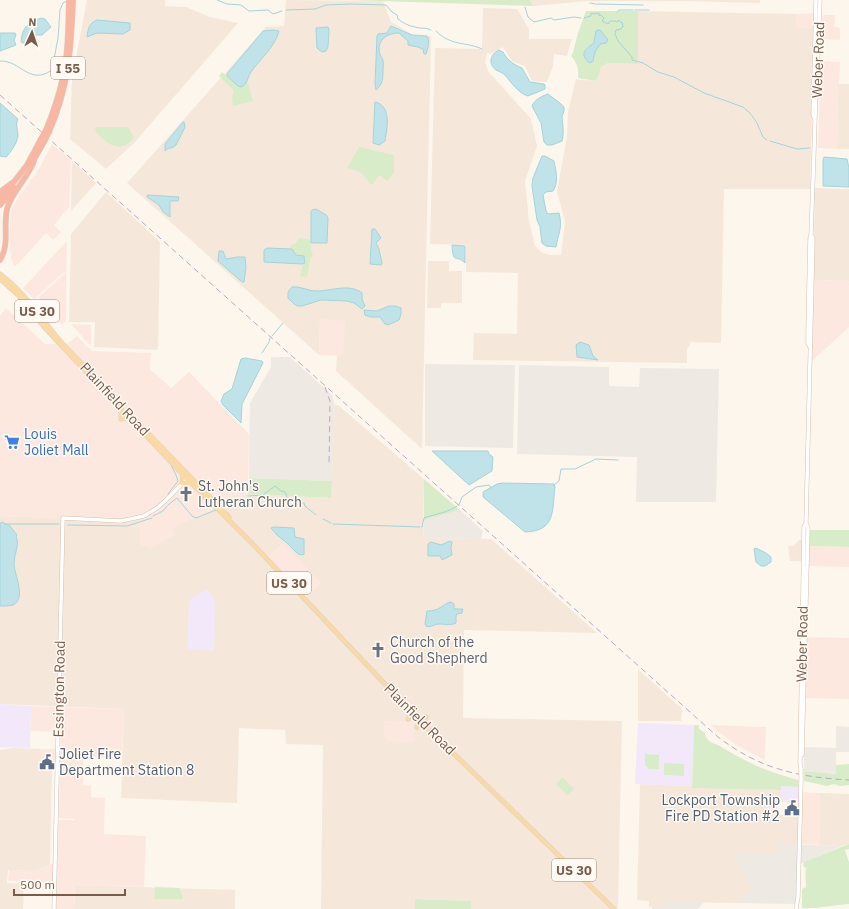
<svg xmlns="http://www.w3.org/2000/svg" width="849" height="909" font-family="'IBM Plex Sans',sans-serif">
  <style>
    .residential { fill: #f5e8da }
    .commercial { fill: #fde8e0 }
    .industrial { fill: #efe9e4 }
    .education { fill: #f3e8fa }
    .green { fill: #d8ecc9 }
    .water { fill: #bfe3e8; stroke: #a5d3da }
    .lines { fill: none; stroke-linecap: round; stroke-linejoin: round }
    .stream { stroke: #a5d3da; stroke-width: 1 }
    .secondary-casing { stroke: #d6c0b0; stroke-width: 4.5 }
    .primary-casing { stroke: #dad1cd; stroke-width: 5 }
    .motorway-casing { stroke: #dad1cd; stroke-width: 6 }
    .secondary { stroke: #fff; stroke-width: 3.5 }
    .primary { stroke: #fbd9a5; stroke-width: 4 }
    .motorway { stroke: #f7b7a3; stroke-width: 5 }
    .rail { stroke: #b9a8c9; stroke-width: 1; stroke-dasharray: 6 4; stroke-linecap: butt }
    .secondary-bridge-casing { stroke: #d6c0b0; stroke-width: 4.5; stroke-linecap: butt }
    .motorway-bridge-casing { stroke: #dad1cd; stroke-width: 6; stroke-linecap: butt }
    .secondary-bridge { stroke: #fff; stroke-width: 3.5 }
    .motorway-bridge { stroke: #f7b7a3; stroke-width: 5 }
    .labels { text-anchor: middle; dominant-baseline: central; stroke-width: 3; stroke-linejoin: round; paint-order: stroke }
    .shield { fill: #fffaf3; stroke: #a28b7f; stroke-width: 1 }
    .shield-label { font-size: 13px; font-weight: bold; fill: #7a5c4d }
    .street-label { font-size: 14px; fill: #7a5c4d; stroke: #fffaf3 }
    .shop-label { font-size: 14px; fill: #366cbe; stroke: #fffaf3; text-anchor: start }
    .worship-label { font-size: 14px; fill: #5b616d; stroke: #fffaf3; text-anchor: start }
    .service-label { font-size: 14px; fill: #4e5e75; stroke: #fffaf3; text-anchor: start }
  </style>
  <rect width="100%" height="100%" fill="#fdf6ec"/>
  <path class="residential" d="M87,0h78v6l21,1 24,10 28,6 -103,119 -29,27 -36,-30 2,-60z
    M286,0l97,1 8,21 24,14h16l-9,413 -86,-78 1,-15 6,-1 -23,-35 -1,35 -192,-172 139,-156 18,-1z
    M530,0h230v3l-77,-2h-95l-55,5z
    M483,8l34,1 12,20v10h43l-5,17 -13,-2 -1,12 -6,16 -15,-1 -7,-15 -13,-5 -9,-14 -13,7 -3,-1 -2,9 3,9 43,48 6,27 -12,35 4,40 6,25 8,7 7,2h11l4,-33 -8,-31 10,-54 1,-25 8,-33 19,2 3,-3 3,-11 7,-4 30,1v-53l158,3v14h18l-4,161h-86l-3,154 -30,-1 -4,8v13l-214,-3 1,-27 43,1 1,-61 -52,-1v-27l-36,-1 5,-196 47,1z
    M838,84h11v65h-12z
    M72,161l24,22 -25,28z
    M815,188l34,1v92l-36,-1z
    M106,192l54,50 -2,108 -64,-3 1,-25h-26l2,-88z
    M428,261h21v10h13v32h-21v5h-14z
    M335,405h3l86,74 -1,59 68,1 106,94 -133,-3 -1,88 159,3 -4,188h-147v-8l-56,-2v10h-94l2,-164 -37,-1 -1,-14 -46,-2 -2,75 -116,-5 3,-89 -124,-5v-188l114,4 24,-4 33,12 77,-34 83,4z
    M799,540h3l-1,21h-11l-2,-15h5z
    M638,669l44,40 -1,12h-43z
    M14,748l26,1v20l12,1 -2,93 -1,3 -16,5 -25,-1 -1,13 17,1 -1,25h-23v-159z
    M640,784l141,6v12h-3l-1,13h23l-1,29 -19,10 -27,36 -19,13 -69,-1 -1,5h-15v-6l-12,-1z
    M820,793l29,1v50l-7,2 -23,-1z
    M75,885l160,5v19h-161z"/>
  <path class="commercial" d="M816,13l-2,15h-18v-14z
    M824,15h11l-1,12 6,1v12l-18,-1v-23z
    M821,61l19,1 -1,22h-1l-1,65 -19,-1z
    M52,144l19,16 -2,47 -15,18 7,7 -8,8 -7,-7 -28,31 -4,2 -3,-7 -2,-21 2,-28 9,-15 20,-28z
    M67,241l-1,80 -4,4 -19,-20 -4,-8 27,-25 -3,1 -29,26 -11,-11z
    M813,280l36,1v46l-38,35z
    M6,308l39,36h22l10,-8 15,15 59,2 -1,16 21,19 18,-16 60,62 -1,60 -76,34 3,7 -24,13 -10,-3 -3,-29 -13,3 -11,1 -114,-4v-201z
    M320,319l25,2 -2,35 -24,-1z
    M71,324l20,1v21z
    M283,543l38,40 -15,14 -38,-40z
    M808,546l41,1v20l-41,-1z
    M807,637l42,1v61l-44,-1z
    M31,706l26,1 -1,25 -25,-1z
    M61,707l63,2 -2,49 -39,-2v29l8,1v11l14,1 -1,36 42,2 -2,51 -69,-2 -1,24h-18l2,-89h17l-1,-1 -15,-1z
    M384,721l30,1 -1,21 -24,-2 -5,-6z
    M710,725l56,2 -1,33 -29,-15z
    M40,749h17l-1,20h-16z
    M801,792l19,1 -1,52 -19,-1z
    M50,864h4v19l-46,-2 1,-11 24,1 16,-5z"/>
  <path class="industrial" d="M271,357h19l42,38 3,10 -3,76 -83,-3 1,-75 21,-36z
    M425,364l90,1 -2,83 -88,-2z
    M519,365l90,2v19l30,1 1,-19 79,1 -3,133h-80l1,-45 -120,-3z
    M460,510l23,21 -2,8 -58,-1 1,-18z
    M836,726l13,1v25h-13v22l-32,-3v-24l32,1z
    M780,844l62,2 -44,19 -2,39 -62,-1 18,-13 -18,-37 45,1z
    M664,902h40l-6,7h-46v-2h12z"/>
  <path class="education" d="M206,590h1l8,11 -1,50 -27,-2 2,-49z
    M0,704l31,2 -1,42 -30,-1z
    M638,723l56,2 -2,61 -57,-2z
    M781,786l19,1v15h-19z"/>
  <path class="green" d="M351,0h179l3,6z
    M586,11h52v53l-30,-1 -7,4 -3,11 -3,3 -17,-3c1,-8 -1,-16 -7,-22l2,-4 5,-19z
    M222,72l16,14 1,1 6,-2 1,-3 2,1 5,18 -20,5 -1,-9 2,-6 -15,-15z
    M96,127h32l6,10c-10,14 -21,11 -31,2 -4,-4 -7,-6 -8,-11z
    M359,147l35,8v17l-6,9 -9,-6 -6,9h-3l-8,-11 -15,-5z
    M299,238l11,2c2,5 0,10 3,15l-3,5 -3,17 -7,-1 3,-12 3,-4 -1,-3c-7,-3 -12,-1 -15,-11l6,-3z
    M249,478l83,3 -1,17 -83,-4z
    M424,479l36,31 -36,10z
    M810,530h39v17l-39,-1z
    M694,725h5v4l6,4c1,10 11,10 18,15 27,16 45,24 75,32l1,7 -18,-1v4l-89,-2z
    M645,754l14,1v14h-10l-4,-4z
    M664,763l20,1v12l-20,-1z
    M849,764v21l-10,1 -5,-2 -7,2 -23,-5v-10l32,3v-9z
    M562,777l12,12 -6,6 -12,-11z
    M849,844v5l-4,1 4,12v42c-16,1 -31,5 -47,4v-19l4,-2c0,-7 -1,-12 0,-19l-3,-2 1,-4z
    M155,887l24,1 4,9 -1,2h-28z
    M415,899l56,2v8h-56z"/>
  <path class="water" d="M41,18l4,1 6,8 -9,8h-10l-7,8h-2l-2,-1c1,-15 7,-19 20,-24z
    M97,20l33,3v7l-7,4 -26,-1 -10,4c1,-8 2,-14 10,-17z
    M391,26l21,9 15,1c3,4 1,13 -1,18h-2l-1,-5 -5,-2 -10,-2v-4l-9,-8c-13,0 -23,8 -19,22 1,2 3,4 3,6 1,3 0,6 0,9 0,8 0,14 -7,20l-1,-6 2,-48 1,-2 9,-1z
    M327,27h1l1,3 -1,17 -2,4 -4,1 -5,-4 -1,-20z
    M273,30l6,1c-4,16 -19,28 -28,41 -4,6 -3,12 -10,15l-3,-1 -11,-10v-2l36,-43z
    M598,30h2l8,10 -2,3 -6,1 -5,8 -2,9 -3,2c-12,-9 -4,-14 4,-20l2,-12z
    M0,33h15l1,2 -2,5 2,5 -16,6z
    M499,50l4,2c5,9 10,12 19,16l8,14 14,2 1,1v4l-17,7c-10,-3 -17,-14 -23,-21 -3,-3 -6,-3 -9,-5 -8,-6 -6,-16 3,-20z
    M548,94c1,1 15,11 15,12 3,4 -1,8 -1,12 1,8 2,15 0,23l-10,4h-5l-3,-3 -3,-19 -9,-17c2,-6 10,-10 16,-12z
    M375,102c17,4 12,26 10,39l-6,4 -6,-2z
    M0,103l18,16c-3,5 0,11 0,17 -1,7 -7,16 -12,21l-6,-1z
    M183,122h1l1,5 -9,18c-4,4 -8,2 -11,6v-7z
    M542,156h3l9,5c2,10 5,21 -1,30l-7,1 -3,3 3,16 2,3 11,-1c4,15 -1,21 -3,34l-10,-1 -4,-3 -2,-16 -3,-7 -5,-34 1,-8z
    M824,157l23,2 2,9v19l-26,-1v-26z
    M147,195l32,2 -1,4h-8v16l-7,-5 -4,-7 -12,-8z
    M316,209l10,6 2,3 -1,25h-16v-31l1,-2z
    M372,229h3l6,9 -5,5 3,6 3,14 -1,2 -11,-1z
    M452,245l13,1v17c-9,-9 -12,2 -13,-18z
    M267,248l25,1 4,6 8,1 1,7 -3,1 -38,-2v-12z
    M219,251h4l3,8 11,-2h8l1,10 -2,15h-2l-24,-21z
    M292,287c8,-1 16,4 24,4 15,0 34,-8 46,2v6l3,7 -3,3 -8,-6 -8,-2 -25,-1 -19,6h-4l-4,-2 -6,-6v-6z
    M389,306h6l6,2v6l-2,6 -11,5 -3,-1 -5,-7h-10l-5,-2 -1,-5 13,1z
    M580,342l9,3 4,11 5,4 -21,-3 -1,-12z
    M245,358l17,3 1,2 -21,41 -1,19 -18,-18 -2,-4 3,-7 8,-5 9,-30z
    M432,451h56l1,3 4,3 -1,14 -23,14z
    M502,483l52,1 1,3c-3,24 1,44 -30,45l-42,-35v-5l14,-8z
    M3,522l2,2 4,1 8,10 -1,1c4,10 -2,17 -2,28 0,10 13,34 -1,41 -4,1 -9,1 -13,1v-83z
    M274,527l20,1 1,9 9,2v15l-1,1 -5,-1 -12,-12 -8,-6 -7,-8z
    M450,541l2,1 -1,6 1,7 -10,5 -2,-4h-12v-12l3,-2 10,3z
    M756,548l10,5 5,4v5l-6,4h-4l-5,-4 -2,-13z
    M451,602l3,2v5h9l-1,4 -5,1 -1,2v7c-6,3 -11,1 -17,1 -5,0 -8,4 -13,2l-1,-2 2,-13c14,0 15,-7 24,-9z"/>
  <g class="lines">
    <path class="stream" d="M217,0l10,4 14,1 8,6 19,-1 5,4 9,-3
      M590,3l5,1
      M596,4l47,1
      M525,7l3,10 6,5 17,-4 3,2 20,-3 7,1
      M286,10l29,-1 11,-4 25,-1 35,1 6,7 5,3 1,4c5,4 11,7 17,8 5,2 11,0 16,3
      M635,10h14
      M617,12l2,-2h14
      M584,18l7,-2v-3l4,1 3,-1h1v3l2,-1 3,3 -2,3 6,3 2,-3h5l2,1 2,-2 1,2h2l1,4 -2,3 -5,1 -1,4 3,7 14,16v3l11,3 15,9 16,5 30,16 39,14 7,6 7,10 6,14 4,3
      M436,31c16,16 29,10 46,18
      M0,61c21,-1 29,25 52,9l6,-32 2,-28 3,-7 5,-3
      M770,141l27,8 13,-1
      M272,336l11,-13
      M262,353l7,-11 1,-4
      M554,485l5,-4 2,-12h14l21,-10 22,1
      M168,494l10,-13 -2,-6 -5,-10
      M248,496l15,-1 12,-9 6,5 4,1 3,8 10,4 6,-1 1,3 11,9
      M168,505l9,-7 15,18 4,2 20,-8
      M459,505l3,-8 14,-10 13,-2 2,3
      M221,507l8,-5
      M153,516l10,-5 4,-5
      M323,519l8,4
      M5,524h54
      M333,524l87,3
      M68,525l59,1 25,-8
      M422,527l2,-9c11,-4 23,-5 33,-12"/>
    <g class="secondary-casing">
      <path id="secondary" d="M815,118l5,-118
        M810,347l-2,-4v-11l2,-94 1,-3
        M802,755l6,-227 -2,-5
        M801,769l-1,-6 4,-236 2,-4 7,-285 -2,-3 3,-84 1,-32 -2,-4 3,-115
        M54,909l9,-391 58,3 23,-5 13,-8 8,-7 24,-24
        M796,909l2,-12 3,-114"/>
    </g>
    <g class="primary-casing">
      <path id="primary" d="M0,274c23,17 38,40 56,62 13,16 29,30 43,45
        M0,279l19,17 26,32 142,151 62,61 168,178 197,191
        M121,408v11l5,-1 5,1
        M142,427l87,90
        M183,475l-1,8h9
        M408,719l4,-7
        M417,727l6,-4 3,-6"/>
    </g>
    <g class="motorway-casing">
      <path id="motorway" d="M46,130c7,-17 13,-35 17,-53 6,-25 5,-52 6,-77
        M49,132c20,-46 22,-82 24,-132
        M32,163l12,-21
        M0,192l12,-9
        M0,200l27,-35 14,-26
        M0,205l15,-17
        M0,260c10,-16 3,-33 7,-51 5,-18 21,-31 27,-48"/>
    </g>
    <use href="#secondary" class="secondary"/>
    <use href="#primary" class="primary"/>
    <use href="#motorway" class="motorway"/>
    <path class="rail" d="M0,95l718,642c42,32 79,40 131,43
      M325,387l5,14 -1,64"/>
    <g class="secondary-bridge-casing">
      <path id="secondary-bridge" d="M801,783v-14"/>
    </g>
    <g class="motorway-bridge-casing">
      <path id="motorway-bridge" d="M41,139l5,-9
        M44,142l5,-10"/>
    </g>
    <use href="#secondary-bridge" class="secondary-bridge"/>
    <use href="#motorway-bridge" class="motorway-bridge"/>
  </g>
  <defs>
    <g id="supermarket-bare" transform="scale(1.2)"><path d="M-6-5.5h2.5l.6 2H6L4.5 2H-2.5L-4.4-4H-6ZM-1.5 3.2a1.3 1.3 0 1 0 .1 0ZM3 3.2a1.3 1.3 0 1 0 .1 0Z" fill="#3f7fe0" stroke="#fffaf3" stroke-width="2.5" paint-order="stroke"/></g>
    <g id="church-bare" transform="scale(1.2)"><path d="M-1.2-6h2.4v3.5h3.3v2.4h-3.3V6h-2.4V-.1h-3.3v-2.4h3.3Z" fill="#6b7280" stroke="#fffaf3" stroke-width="2.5" paint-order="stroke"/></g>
    <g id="civic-bare" transform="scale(1.2)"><path d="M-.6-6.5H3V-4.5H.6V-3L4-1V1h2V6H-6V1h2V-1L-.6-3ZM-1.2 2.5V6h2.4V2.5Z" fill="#5c6f8a" stroke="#fffaf3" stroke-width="2.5" paint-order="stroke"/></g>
  </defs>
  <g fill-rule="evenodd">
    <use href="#supermarket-bare" x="12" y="442"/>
    <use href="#church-bare" x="186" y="494"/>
    <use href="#church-bare" x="378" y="650"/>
    <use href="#civic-bare" x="47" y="762"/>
    <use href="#civic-bare" x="792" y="808"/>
  </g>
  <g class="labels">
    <g class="shield">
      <rect x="51" y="57" width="34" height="22" rx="3"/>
      <rect x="15" y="300" width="44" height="22" rx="3"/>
      <rect x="267" y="572" width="44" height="22" rx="3"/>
      <rect x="552" y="859" width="44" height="22" rx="3"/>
    </g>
    <g class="shield-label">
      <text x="68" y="68">I 55</text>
      <text x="37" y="311">US 30</text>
      <text x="289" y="583">US 30</text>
      <text x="574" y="870">US 30</text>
    </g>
    <g class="street-label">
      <text transform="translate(818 60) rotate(-88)">Weber Road</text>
      <text transform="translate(115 399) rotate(47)">Plainfield Road</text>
      <text transform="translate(802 644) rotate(-89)">Weber Road</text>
      <text transform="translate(59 689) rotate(-89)">Essington Road</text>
      <text transform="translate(420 719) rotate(45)">Plainfield Road</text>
    </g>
    <g class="shop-label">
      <text x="24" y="434">Louis<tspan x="24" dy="16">Joliet Mall</tspan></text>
    </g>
    <g class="worship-label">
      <text x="198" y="486">St. John's<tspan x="198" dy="16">Lutheran Church</tspan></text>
      <text x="390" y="642">Church of the<tspan x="390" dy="16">Good Shepherd</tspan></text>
    </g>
    <g class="service-label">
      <text x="59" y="754">Joliet Fire<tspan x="59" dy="16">Department Station 8</tspan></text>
      <text x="780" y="800" text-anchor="end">Lockport Township<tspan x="780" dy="16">Fire PD Station #2</tspan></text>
    </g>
  </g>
  <g transform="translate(32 32) rotate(3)" stroke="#fffaf3" stroke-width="3" paint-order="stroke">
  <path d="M0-3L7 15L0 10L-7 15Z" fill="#7a5c4d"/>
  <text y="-6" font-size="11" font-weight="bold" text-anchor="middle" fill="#7a5c4d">N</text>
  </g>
  <path d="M14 889v6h111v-6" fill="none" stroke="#7a5c4d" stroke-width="2"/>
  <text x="20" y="889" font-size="12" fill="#7a5c4d" stroke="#fffaf3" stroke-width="3" paint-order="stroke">500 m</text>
</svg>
